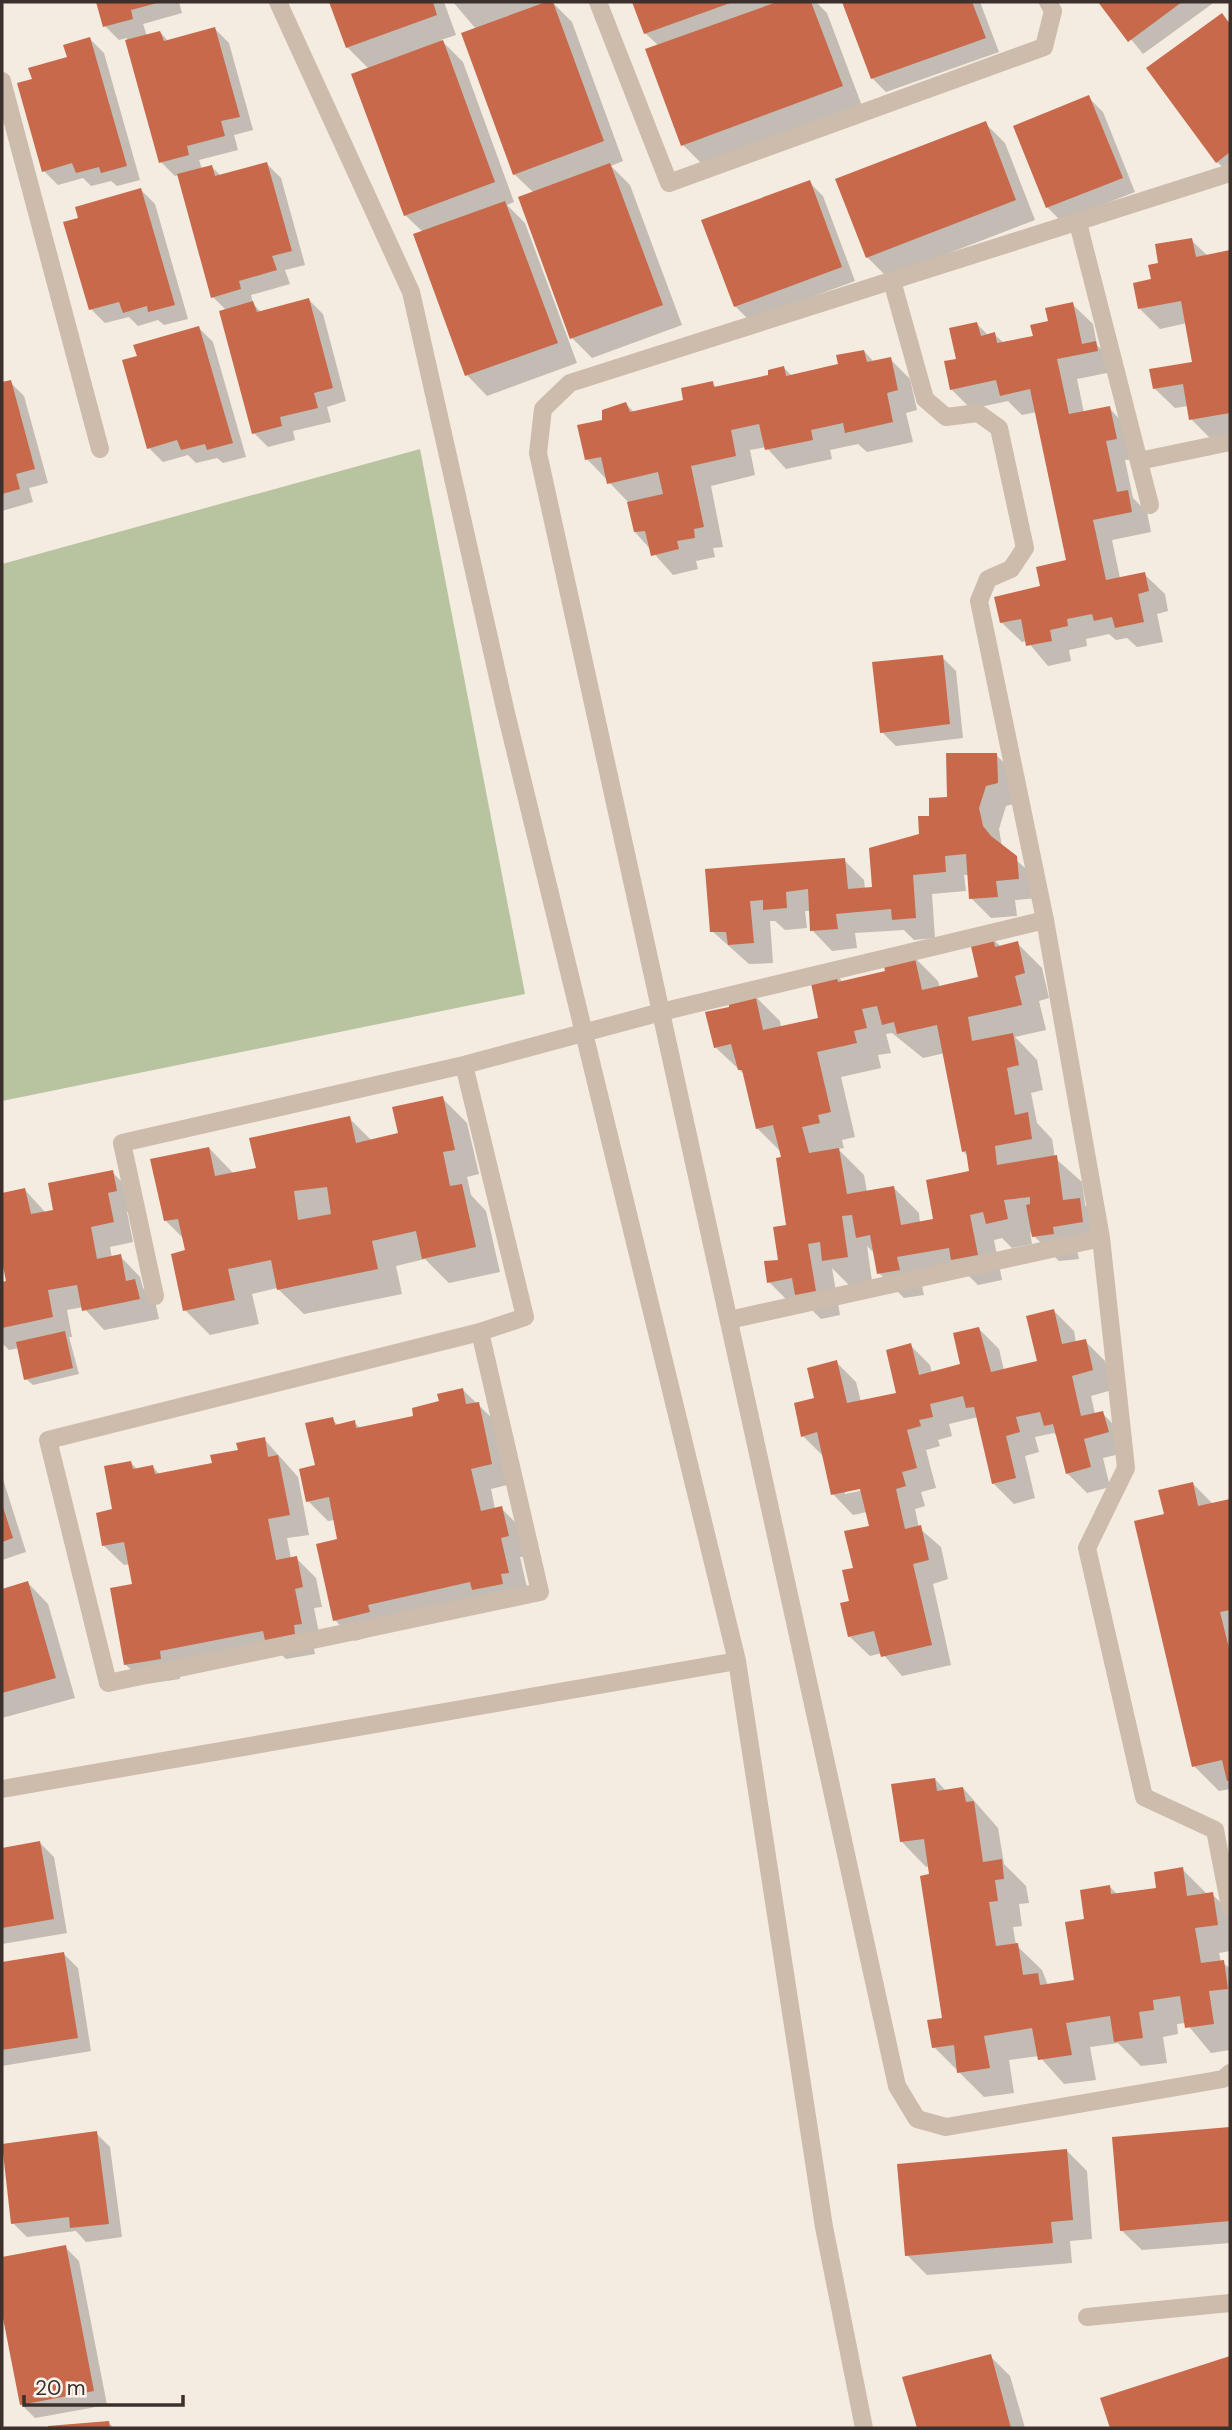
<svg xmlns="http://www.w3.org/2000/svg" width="1232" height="2430" font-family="'DM Sans',sans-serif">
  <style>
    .green { fill: #b8c4a0 }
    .shadow { fill: #0003; fill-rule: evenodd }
    .building { fill: #c8694b; fill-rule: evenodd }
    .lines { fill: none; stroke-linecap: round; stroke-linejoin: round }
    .minor { stroke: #cdbbac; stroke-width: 18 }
  </style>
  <rect width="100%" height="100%" fill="#f4ebe1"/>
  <path class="green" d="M420,449l105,545 -523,107v-537z"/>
  <path class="shadow" d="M98,2h81l3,11 -39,11 4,12 13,-4 9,10 46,-13 14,14 24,87 -19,5 4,15 -39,10 3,9 10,-2 9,9 46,-12 14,14 24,87 -20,5 5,14 -39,11 2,9 9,9 47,-13 14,14 23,87 -19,6 4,15 -38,9 2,9 -27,7 -14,-14 -27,-122 -14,-14 -34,-122 -4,1 -14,-14 -34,-124 -8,2 -14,-14z
    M331,2h113l12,33 -15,5 22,22 51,140 -7,3 18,18 52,140 -90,33 -20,-21 -52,-140 8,-3 -18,-17 -36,-146 -22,-22z
    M453,2h99l20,20 51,139 -12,5 19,19 52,140 -90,33 -20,-20 -38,-145 -20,-19 -38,-145z
    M634,2h182l11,11 35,93 -159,59 -20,-20 -24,-99 -14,-13z
    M844,2h136l19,50 -113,40 -14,-14z
    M1101,2h110l1,2 -69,50z
    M1222,15l8,9v150l-13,-12z
    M90,39l14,14 36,127 -23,6 -6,-5 -20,5 -8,-8 -25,7 -14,-14 -10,-91 35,-22z
    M1089,98l14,14 32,80 -74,29 -14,-14z
    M985,123l20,20 30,77 -148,57 -20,-20z
    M809,182l14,14 32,85 -106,39 -14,-14z
    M141,190l14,14 33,115 -24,6 -6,-5 -20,6 -9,-9 -24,6 -14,-14 -10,-90z
    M1191,240l17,16 22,-4v184l-19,3 -20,-20 -3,-13 -13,2 -21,-20 40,-25 -7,-40 -27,6 -20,-20 20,-45z
    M1072,304l21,20 4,21 18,18 2,8 -40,8 7,34 25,-5 20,21 7,30 -11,1 8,38 14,14 4,20 -39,8 8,38 24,-4 21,20 3,17 -11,3 6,28 -26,5 -10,-9 -11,2 -7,-6 -23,5 1,7 -18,4 2,11 -23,5 -21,-25 -5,1 -21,-20 67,-61 -31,-149 -15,3 -14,-14 -37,8 -20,-20 7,-29 19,-36 11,11 6,-1 10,9 31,-6z
    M199,328l14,14 33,115 -23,6 -6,-5 -21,5 -8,-8 -25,7 -14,-14z
    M864,351l10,11 16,-3 20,20 7,31 -11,3 7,29 -46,10 -9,-8 -28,6 2,9 -46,10 -20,-22 -16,3 5,25 -44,11 12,61 -10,1 2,9 -19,4 2,8 -25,6 -38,-43 -6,-29 -42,-44 17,-38 22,-17 9,9 50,-12 27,-18 5,5 53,-12 14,-8 8,8 48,-10z
    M10,382l14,14 24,87 -19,5 4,14 -31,9v-127z
    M942,657l14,14 7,67 -67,8 -14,-14z
    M996,755l21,20 1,28 -12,3 -7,23 3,18 34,31 2,20 -23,2 2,16 -26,2 -20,-20 -2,-23h-5l2,16 -34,3 3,44 -21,2 -10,-10 -49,3 2,15 -25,3 -20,-21 -1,-19h-6l2,17 -22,2 -10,-9h-5l3,42 -24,1 -37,-33 -5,-60 137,-11 20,20 1,9h9l46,-54 11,-18z
    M992,938l9,9 16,-4 25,25 7,30 -10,3 7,29 -31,7 22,23 6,30 -12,3 6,30 15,16 3,19 27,24 3,23 19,20 3,21 -30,5 2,8 -20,2 -29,-29 2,12 -20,4 -10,-10 -8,2 8,40 -24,5 -11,-11 -46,7 3,14 -20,3 -25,-25 -3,-18 -9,-9 5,35 -23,4 -17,-17 8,47 -19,4 -14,-14 -13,2 -25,-25 11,-21 8,-35 -7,-74 -24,-24 -12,-53 -30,-28 16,-39 24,-12 25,25 1,7 39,-9 15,-45 8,8 44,-10 26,-16 25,25 2,7 40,-9zM892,1033l31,25 22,-5 18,98 6,6 2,16 -36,48 -15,2 -1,-10 -26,-26 -26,5 -3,-17 -26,-26 6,-1 -2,-8 13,-3 -14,-60 40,-9 -3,-13 13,-2 -5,-19z
    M442,1098l25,25 12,51 -12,3 4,18 15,16 14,61 -51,11 -24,-24 -29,7 6,28 -98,20 -27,-26 -25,6 7,30 -49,11 -25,-25 2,-59 -3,-12 -19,-19 44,-72 25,26 24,-5 91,-51 23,23 28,-6z
    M112,1172l20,20 4,18 -9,2 6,30 -23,5 2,11 8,-2 20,21 3,11 12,13 4,18 -55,11 -21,-23 -16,3 5,27h-3l10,37 -46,11 -7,-6 -7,-31 -10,2 -7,-7v-59l6,-2 -4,-16h-2v-71l23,-5 21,23 9,-2z
    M1054,1311l20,20 2,12 9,-2 20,20 7,29 -21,6 4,18 7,-1 20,20 6,19 -25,6 7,29 -23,6 -20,-20 -8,-35 -5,-5 -19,4 4,15 -14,4 10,42 -21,6 -21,-21 -15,-66 -29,7 3,12 -14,4 2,6 -14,4 10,38 -15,4 4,14 -10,3 4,19 22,19 7,32 -15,5 18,81 -49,11 -20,-23 -12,3 -21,-20 6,-66 16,-43 -4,-15 -14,3 -20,-21 -10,-38 -20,-20 13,-36 20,-38 20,20 5,20 37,-8 12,-49 20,20 2,8 30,-7 17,-37 20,20 5,21 35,-8zM868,1486l1,3 -24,5v-3z
    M463,1390l35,34 13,60 -20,5 4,20 6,-1 20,20 7,28 -8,1 8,35 -173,49 -20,-21 4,-79 -4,-21 -7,1 -20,-20 24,-82 7,7 15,-4 7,7 54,-12z
    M264,1439l34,38 11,58 -22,3 4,21 5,-1 20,20 6,29 -8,1 7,35 -8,1 2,10 -29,5 -7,-7 -100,19 1,8 -34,5 -21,-20 9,-78 -4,-22 -6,1 -21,-20 28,-82 7,7 15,-3 7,8 54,-10z
    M2,1476l24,76 -24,8z
    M1192,1483l21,21 17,-4v289l-11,2 -25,-25 -28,-251z
    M28,1583l20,21 27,94 -73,20v-127z
    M935,1779l11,12 17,-3 35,40 6,36 22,22 3,17 -10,1 3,22 -9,1 3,18 26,25 6,15 28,-3 10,-62 24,-33 8,8 40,-6 24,-20 26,26 4,-1 18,18v39l-11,2 2,9 9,6v82l-19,3 -25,-30 -9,1 1,10 -15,3 4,26 -26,3 -23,-23 -28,4 6,33 -32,4 -25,-28 -30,4 5,33 -30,4 -50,-50 10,-28 -13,-143 -1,-10 -4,1 -25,-26z
    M40,1843l14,14 13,76 -65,11v-94z
    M64,1954l14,14 13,83 -89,15v-102z
    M1230,2129v114l-88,7 -21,-20 -8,-91z
    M96,2133l14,14 12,90 -36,5 -10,-11 -49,6 -14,-14z
    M1067,2151l20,20 5,68 -22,2 2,22 -145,12 -20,-20z
    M65,2247l14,14 28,144 -72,13 -14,-14 -19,-100v-45z
    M990,2356l20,20 15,52h-107l-13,-50z
    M1230,2358v70h-119l-9,-28z
    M109,2423l5,5h-68z"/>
  <path class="building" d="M96,2h61v1l-26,7 2,9 -30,8z
    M329,2h104l4,13 -91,33z
    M546,2h7l51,139 -91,34 -52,-142z
    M632,2h101l-89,32z
    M777,2h34l32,84 -162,60 -36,-97z
    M842,2h130l14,36 -115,41z
    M1098,2h84l-54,40z
    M1222,13l8,11v128l-14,11 -70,-95z
    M215,27l25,90 -19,4 4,15 -38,10 2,9 -30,8 -34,-123 35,-9 4,10z
    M90,37l37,129 -26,7 -2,-6 -23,6 -4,-10 -30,9 -25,-89 15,-4 -4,-11 39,-11 -4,-12z
    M443,40l52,142 -91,34 -53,-142z
    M1089,95l34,83 -77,30 -33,-82z
    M986,121l30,79 -150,58 -31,-79z
    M267,162l25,89 -20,5 5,14 -38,11 2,8 -30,9 -34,-124 35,-9 3,11z
    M610,163l53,142 -93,34 -52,-142z
    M810,180l32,87 -108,40 -33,-87z
    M141,188l34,117 -27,7 -1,-6 -24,7 -4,-11 -30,8 -26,-88 15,-4 -3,-11z
    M505,201l53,142 -93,33 -52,-142z
    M1192,238l4,19 34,-7v163l-41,7 -6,-36 -30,5 -4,-20 43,-7 -11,-61 -43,8 -5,-26 18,-4 -3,-14 10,-2 -3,-19z
    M309,298l24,90 -19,5 4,15 -38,9 2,9 -30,8 -33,-123 34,-10 4,11z
    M1073,302l9,42 14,-3 2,10 -41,8 12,55 41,-8 7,33 -11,2 11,51 11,-2 4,22 -39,8 13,60 39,-8 4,19 -11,3 6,28 -29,6 -3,-11 -18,4 -2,-7 -25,5 1,7 -18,4 2,11 -26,5 -5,-27 -21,4 -6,-26 46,-11 -4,-19 30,-7 -36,-171 -30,7 -4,-16 -46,10 -6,-29 12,-2 -7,-31 28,-6 4,14 14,-4 2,11 36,-7 -3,-11 18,-4 -3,-13z
    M199,326l34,117 -26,7 -2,-6 -24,6 -4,-10 -30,9 -25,-89 15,-4 -4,-11z
    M864,350l3,12 24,-5 7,33 -11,3 6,29 -48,11 -2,-10 -32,7 2,10 -48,10 -6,-26 -28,6 5,26 -45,10 13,61 -10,2 1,9 -18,3 2,8 -28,7 -6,-25 -11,1 -7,-30 36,-8 -5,-22 -51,12 -6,-27 -16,3 -8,-35 25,-5v-10l24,-8 4,10 53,-12 -2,-12 32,-7 1,6 54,-12v-5l16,-4 2,10 52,-12 -2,-9z
    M11,380l24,89 -19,5 4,15 -18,5v-112z
    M943,655l7,69 -70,9 -8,-71z
    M946,753h51l1,30 -12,3 -7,22 4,18 8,10 26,20 2,23 -23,2 2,16 -29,2 -3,-45 -21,2 1,16 -33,3 3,43 -24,2 -1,-11 -55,5 2,15 -28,2 -2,-42 -22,3 1,16 -24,2v-10l-13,1 4,42 -26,2 -2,-13h-16l-5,-63 140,-11 3,31 24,-2 -3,-39 50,-14 -1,-18h11v-18l18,-1z
    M993,936l2,11 23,-6 7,32 -10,3 7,29 -54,12 4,24 41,-8 6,32 -12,3 8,47 13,-3 4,27 -37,7 2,19 60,-10 6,45 17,-2 3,24 -30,5 1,7 -22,3 -6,-32 4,-1v-7l-26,3 4,19 -22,5 -3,-12 -13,3 8,40 -27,5 -2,-12 -52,9 3,13 -23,4 -7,-39 -14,3 -4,-23 -10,1 6,41 -26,4 -2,-19 -12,2 8,47 -21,4 -3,-17 -25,5 -3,-22 14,-1 -5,-33 13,-2 -10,-67 5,-1 -8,-32 -17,4 -14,-59h-4l-7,-26 -17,4 -9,-36 24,-5v-6l26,-7 8,36 55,-12 -8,-40 25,-6 3,10 47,-11 -2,-10 31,-7 8,36 56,-13 -8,-35zM877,1006l5,19 12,-3 3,12 40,-9 25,127 4,-1 3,20 -43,9 7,39 -32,6 -7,-39 -47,8 -8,-46 -30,5 -7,-26 18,-4 -2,-8 13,-3 -14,-60 40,-9 -3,-12 13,-3 -5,-19z
    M443,1096l12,54 -12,2 7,34 12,-2 14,63 -54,12 -6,-28 -44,10 6,28 -101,21 -6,-30 -43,9 7,31 -52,11 -12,-57 14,-4 -7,-31 -14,2 -14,-62 59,-12 6,29 41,-8 -7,-30 101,-22 6,27 42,-10 -6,-26zM327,1187l4,27 -33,6 -4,-29z
    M113,1170l4,21 -9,2 6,29 -23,5 6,32 24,-5 5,27 9,-2 5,20 -58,12 -5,-26 -29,5 5,27 -51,11v-46l4,-1 -4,-19v-69l23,-5 6,26 22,-4 -5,-27z
    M1054,1309l8,35 24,-5 7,31 -21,6 9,40 22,-5 6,21 -25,7 7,28 -25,7 -13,-50 -9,2 -4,-14 -24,5 4,15 -14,4 10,42 -24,6 -18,-77 -8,1 -3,-12 -33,8 3,13 -14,3 2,6 -14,4 10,38 -15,4 4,14 -10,3 9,40 16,-4 8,35 -16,4 19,81 -51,12 -7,-26 -26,6 -8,-34 9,-2 -7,-31 11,-2 -9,-37 25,-5 -9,-37 -29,6 -14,-63 -16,5 -7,-34 20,-5 -7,-30 30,-8 10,43 49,-10 -10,-43 25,-7 8,32 41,-11 -7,-31 26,-6 12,45 46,-11 -11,-45z
    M65,1331l8,37 -49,12 -8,-38z
    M463,1388l3,16 13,-2 13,62 -21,5 10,42 21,-5 7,30 -8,2 8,35 -8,1 2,10 -31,6 -2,-8 -102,23 2,7 -37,9 -17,-77 21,-5 -8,-42 -23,5 -7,-33 16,-4 -10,-42 28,-6 2,8 20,-5 1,8 57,-12 -1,-8 27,-7 -2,-7z
    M265,1437l3,20 10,-2 12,60 -22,4 8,41 21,-4 6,31 -8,2 7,35 -8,1 1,9 -30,6 -2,-9 -103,20 1,8 -37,6 -14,-77 22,-4 -8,-42 -22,4 -6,-33 16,-4 -8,-43 27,-5 2,8 20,-4 2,9 57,-11 -2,-8 28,-5 -2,-7z
    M1193,1482l5,24 32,-7v111l-10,2 10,40v129h-3l-5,-21 -30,7 -58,-246 30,-7 -6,-24z
    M2,1504l11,34 -11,4z
    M28,1581l28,97 -54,15v-104z
    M935,1778l2,13 26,-4 3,15 8,-1 9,61 19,-3 2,20 -9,1 3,21 -9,1 7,44 22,-3 5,32 15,-2 2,12 34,-5 -9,-58 19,-3 -4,-29 30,-5 1,9 45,-6 -2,-16 29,-5 4,29 26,-4 5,33 -23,3 6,35 23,-3 4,29 -19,2 5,33 -29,4 -5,-32 -27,4 1,10 -15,2 4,26 -29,4 -4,-26 -44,7 6,32 -34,5 -6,-32 -48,8 6,32 -33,5 -3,-28 -22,3 -5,-28 15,-2 -22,-142 9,-2 -5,-35 -24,3 -9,-58z
    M40,1841l14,78 -52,9v-80z
    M64,1952l14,86 -76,12v-88z
    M1230,2127v94l-110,10 -8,-94z
    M97,2131l12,93 -39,4 -1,-11 -58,7 -9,-80z
    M1067,2149l6,71 -22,2 2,21 -148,13 -8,-92z
    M66,2245l28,146 -74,14 -18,-92v-56z
    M991,2354l20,74h-94l-15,-51z
    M1230,2356v72h-120l-10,-30z
    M109,2421l1,7h-62v-2z"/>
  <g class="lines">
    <path class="minor" d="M278,2l133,290 95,421 231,948 87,566 40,201
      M598,2l71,181 375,-136 9,-36 -5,-9
      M2,81l98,368
      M1230,173l-660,210 -27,26 -5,44 359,1633 20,33 29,8 277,-48 7,-6
      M1078,223l72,282
      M892,281l33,118 21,18 32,-4 21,15 26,120 -14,21 -23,10 -9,22 66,319 56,318 25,230 -39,80 57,249 71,33 15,77
      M1139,461l91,-19
      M464,1065l61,252 -45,15 -432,108 60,243 432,-91 -60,-260
      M155,1296l-33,-153 342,-78 197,-53 384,-92
      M729,1320l372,-82
      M2,1789l735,-128
      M1087,2317l143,-14"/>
  </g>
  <rect width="1232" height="2430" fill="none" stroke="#3b302b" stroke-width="7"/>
  <path d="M24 2395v10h159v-10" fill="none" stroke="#3b302b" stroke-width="3.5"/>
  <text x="35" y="2395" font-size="21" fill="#3b302b" stroke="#fbf5ee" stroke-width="5" paint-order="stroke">20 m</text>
</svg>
